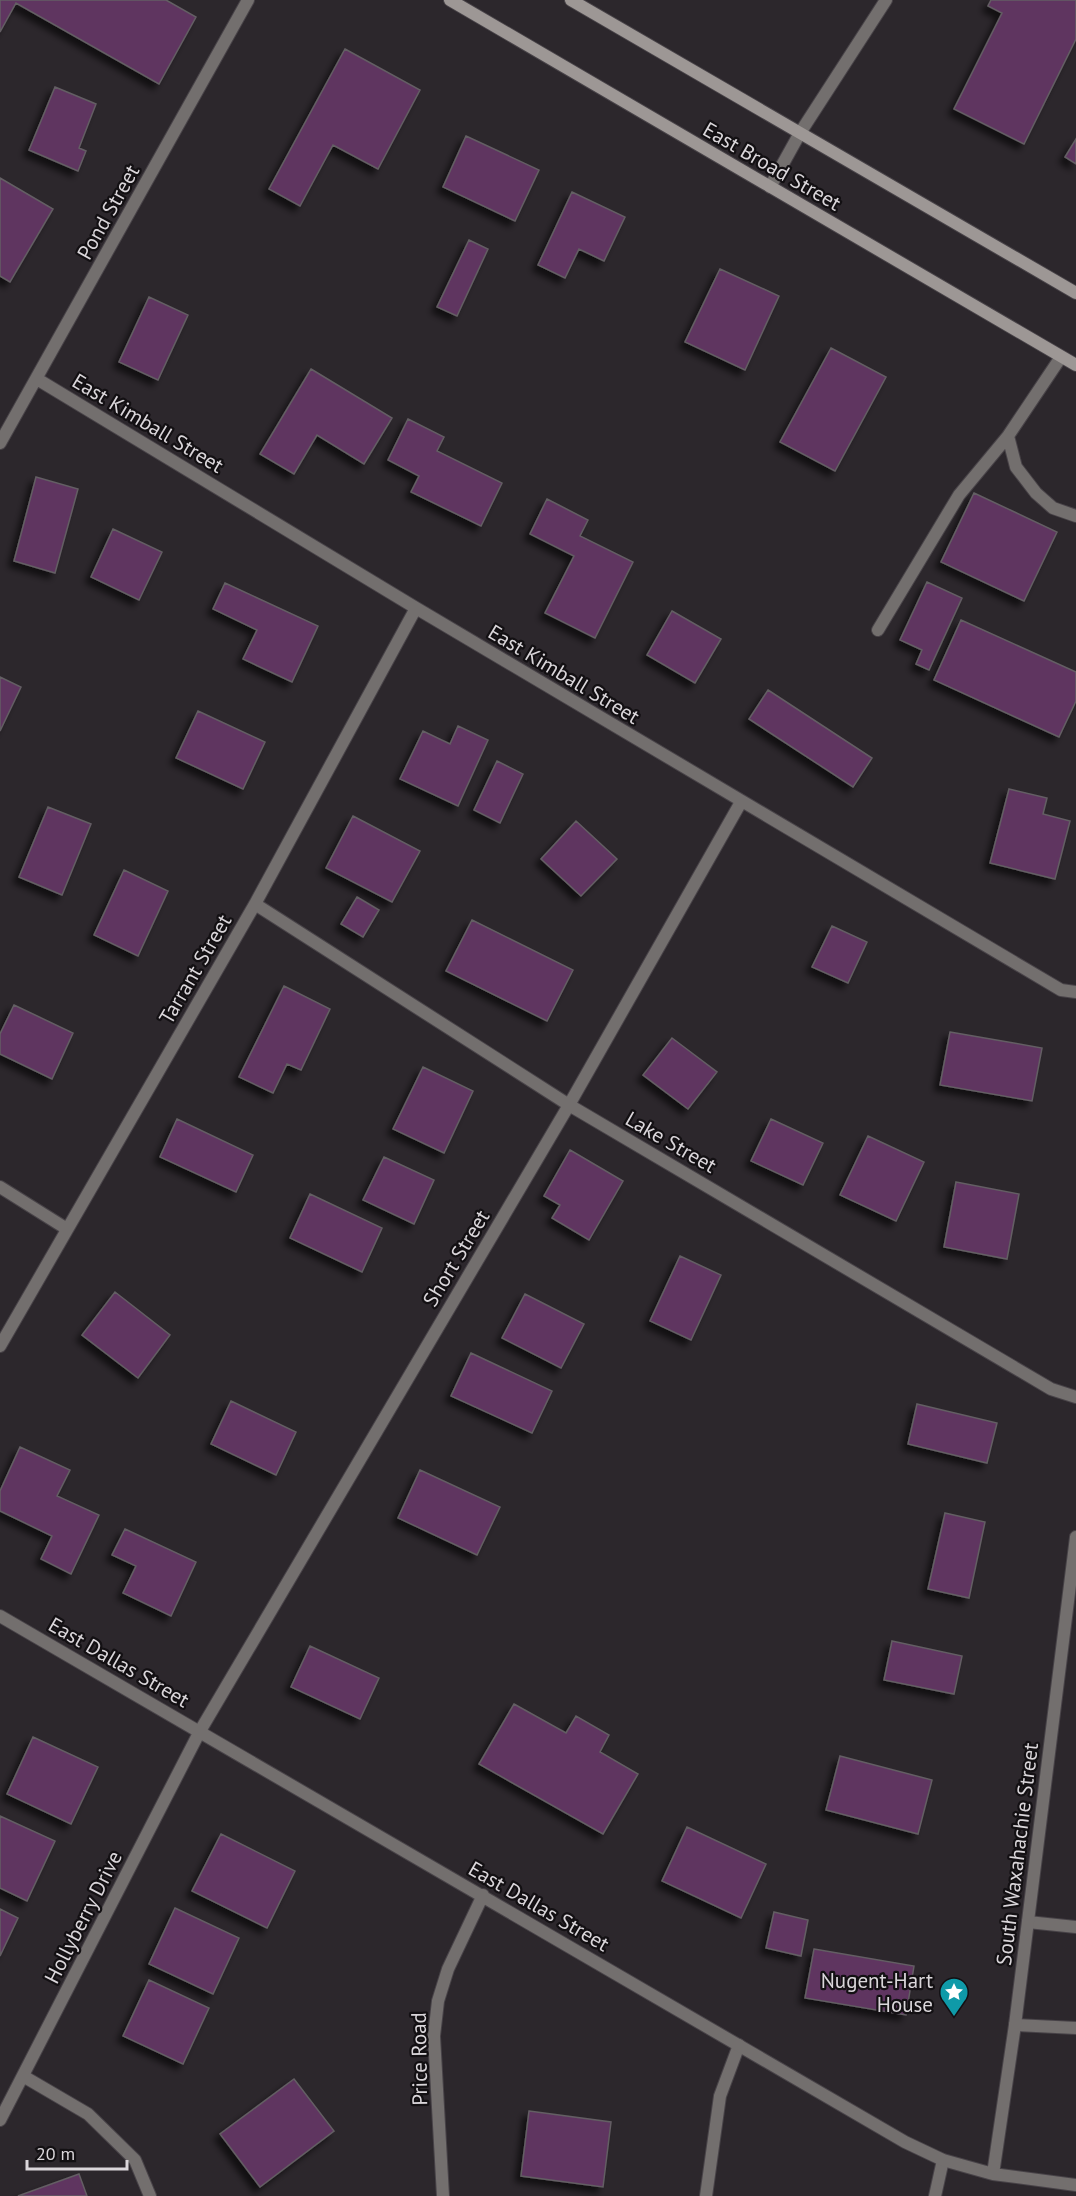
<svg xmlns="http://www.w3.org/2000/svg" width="1076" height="2196" font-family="'PT Sans',sans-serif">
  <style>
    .building { fill: #5f3561; stroke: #645e64; stroke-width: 1.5; filter: url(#shadow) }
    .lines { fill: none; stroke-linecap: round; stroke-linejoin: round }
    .service-casing { stroke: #484348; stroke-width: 14 }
    .minor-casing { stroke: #484348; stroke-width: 14 }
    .secondary-casing { stroke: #484348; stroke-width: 14 }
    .service { stroke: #736f6e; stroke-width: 12 }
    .minor { stroke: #736f6e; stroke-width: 12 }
    .secondary { stroke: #9d9795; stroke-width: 12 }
    .labels { text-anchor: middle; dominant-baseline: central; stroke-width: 4.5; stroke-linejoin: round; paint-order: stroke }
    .street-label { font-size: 21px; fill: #dad6da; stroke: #131013 }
    .poi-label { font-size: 21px; fill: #dad6da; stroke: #131013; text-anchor: end }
  </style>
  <defs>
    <filter id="shadow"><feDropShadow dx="-5.5" dy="5.5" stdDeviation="3" flood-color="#0009"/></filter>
  </defs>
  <rect width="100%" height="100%" fill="#2c272c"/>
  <path class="building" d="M0,0h166l30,17 -37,67 -143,-81 -16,29z
    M991,0h85v39l-52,105 -70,-35 48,-96 -14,-7z
    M345,49l75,41 -42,79 -45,-24 -33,61 -31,-17z
    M55,87l41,17 -17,44 7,3 -8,20 -49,-21z
    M466,136l73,34 -24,51 -72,-34z
    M1076,139v25l-11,-7z
    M0,178l53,31 -43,73 -10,-6z
    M572,192l53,25 -21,44 -25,-12 -14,29 -27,-13z
    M469,240l19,9 -31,67 -20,-9z
    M720,269l59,27 -34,74 -60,-28z
    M149,297l39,18 -30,65 -39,-18z
    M831,348l55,29 -51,94 -55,-29z
    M311,369l81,49 -28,46 -47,-29 -23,39 -34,-20z
    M408,419l36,18 -7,14 65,32 -21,43 -70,-34 8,-16 -31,-16z
    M36,477l42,12 -23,84 -41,-12z
    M974,493l83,39 -33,69 -83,-39z
    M547,499l41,21 -8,16 53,26 -38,76 -50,-25 29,-57 -44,-22z
    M113,529l49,23 -23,48 -48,-23z
    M927,582l35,16 -33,72 -13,-6 6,-14 -22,-10z
    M225,583l93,43 -26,56 -49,-23 14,-29 -44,-21z
    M672,611l49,28 -26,44 -48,-28z
    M961,620l115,52v29l-17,36 -125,-57z
    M0,677l21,10 -21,44z
    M768,690l104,68 -19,29 -104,-68z
    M198,711l67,31 -22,47 -67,-31z
    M458,726l30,14 -30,66 -58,-27 23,-48 27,13z
    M497,761l26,13 -23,49 -26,-13z
    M1009,789l38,9 -4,16 27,7 -15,58 -65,-16z
    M48,807l43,17 -29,71 -43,-18z
    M353,816l67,35 -28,51 -66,-34z
    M576,821l41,38 -36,37 -40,-37z
    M124,870l44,21 -30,65 -44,-21z
    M357,897l22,13 -16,27 -22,-13z
    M472,920l101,50 -26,51 -101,-50z
    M832,926l35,16 -19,41 -36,-16z
    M284,986l46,23 -29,61 -14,-6 -14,29 -34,-16z
    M14,1005l59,28 -21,46 -52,-25v-20z
    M950,1032l92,16 -10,53 -92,-16z
    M672,1038l45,34 -29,37 -45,-34z
    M423,1067l50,24 -29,62 -51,-24z
    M177,1119l76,36 -17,37 -76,-35z
    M771,1119l52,24 -20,42 -52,-24z
    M868,1136l56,26 -28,59 -56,-26z
    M570,1150l53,31 -34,59 -37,-22 8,-13 -16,-9z
    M384,1157l50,23 -20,44 -51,-24z
    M956,1182l63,12 -12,65 -63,-12z
    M310,1194l72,34 -20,44 -72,-34z
    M680,1256l41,19 -30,65 -41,-19z
    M115,1292l55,43 -32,43 -56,-43z
    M525,1294l59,30 -23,44 -59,-30z
    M471,1353l81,38 -20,42 -81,-37z
    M231,1401l65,31 -20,43 -65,-31z
    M917,1404l80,19 -10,40 -79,-19z
    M20,1447l50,23 -13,26 42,19 -28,59 -30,-15 11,-23 -52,-25v-20z
    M420,1470l80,37 -23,48 -79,-37z
    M945,1513l40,9 -16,76 -41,-9z
    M125,1529l71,33 -25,54 -48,-23 13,-27 -24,-11z
    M892,1641l70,15 -8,38 -70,-14z
    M310,1646l69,32 -19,41 -69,-32z
    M514,1704l52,29 10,-17 33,19 -9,17 38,22 -35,60 -124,-70z
    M33,1737l65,30 -27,57 -64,-30z
    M840,1756l92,24 -14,54 -92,-24z
    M0,1816l55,25 -28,60 -27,-13z
    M687,1827l79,37 -25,54 -79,-37z
    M221,1834l74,37 -28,57 -75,-37z
    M175,1908l64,30 -26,56 -64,-30z
    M0,1909l18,9 -18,38z
    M774,1912l34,8 -7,36 -35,-8z
    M814,1949l100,17 -8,49 -101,-17z
    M149,1980l60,28 -26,56 -60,-28z
    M294,2079l40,52 -74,56 -40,-53z
    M529,2111l82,11 -8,65 -82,-11z
    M79,2174l8,22h-69z"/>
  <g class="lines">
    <g class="service-casing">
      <path id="service" d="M1061,357l-53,79 8,31 20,26 17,15 23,8
        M878,630l81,-135 49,-59
        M1028,1922l48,5
        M1015,2025l61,3
        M706,2196l14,-100 19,-51
        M935,2196l8,-36"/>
    </g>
    <g class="minor-casing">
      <path id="minor" d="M770,187l30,-54 86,-133
        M37,379l379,229 645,382 15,2
        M0,443l248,-443
        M255,904l314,201 482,284 25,8
        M0,1187l67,42
        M0,1346l255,-442 161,-296
        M0,1616l905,526 38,18 50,14 83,11
        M23,2076l65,38 47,46 15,36
        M0,2120l200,-389 369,-626 172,-303
        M993,2174l22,-149 61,-488
        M443,2196l-9,-160 4,-35 10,-32 35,-74"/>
    </g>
    <g class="secondary-casing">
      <path id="secondary" d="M450,0l626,365
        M571,0l505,293"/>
    </g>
    <use href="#service" class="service"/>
    <use href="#minor" class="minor"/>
    <use href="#secondary" class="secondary"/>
  </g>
  <defs>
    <g id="sight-pin" transform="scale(1.5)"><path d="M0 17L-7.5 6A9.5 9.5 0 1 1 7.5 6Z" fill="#0f9aa8" stroke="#131013"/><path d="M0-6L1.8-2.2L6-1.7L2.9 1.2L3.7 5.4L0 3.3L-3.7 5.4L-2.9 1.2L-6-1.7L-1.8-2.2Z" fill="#fff"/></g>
  </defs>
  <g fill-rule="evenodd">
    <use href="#sight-pin" x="954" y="1992"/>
  </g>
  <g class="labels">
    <g class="street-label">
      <text transform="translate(772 166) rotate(30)">East Broad Street</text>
      <text transform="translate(108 212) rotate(-61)">Pond Street</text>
      <text transform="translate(148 423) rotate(31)">East Kimball Street</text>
      <text transform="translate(564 674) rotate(31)">East Kimball Street</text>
      <text transform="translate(195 969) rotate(-60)">Tarrant Street</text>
      <text transform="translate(671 1142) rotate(30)">Lake Street</text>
      <text transform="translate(456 1258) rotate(-59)">Short Street</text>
      <text transform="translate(119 1662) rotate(30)">East Dallas Street</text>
      <text transform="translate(1017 1854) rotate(-83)">South Waxahachie Street</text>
      <text transform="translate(539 1906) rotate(30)">East Dallas Street</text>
      <text transform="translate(83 1917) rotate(-63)">Hollyberry Drive</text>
      <text transform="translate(419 2059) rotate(-91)">Price Road</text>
    </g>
    <g class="poi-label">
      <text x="933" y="1980">Nugent-Hart<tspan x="933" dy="24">House</tspan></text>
    </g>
  </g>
  <path d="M27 2160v9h100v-9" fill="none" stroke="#dad6da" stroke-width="3"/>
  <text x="36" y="2160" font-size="18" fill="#dad6da" stroke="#131013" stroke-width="4.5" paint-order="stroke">20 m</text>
</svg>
